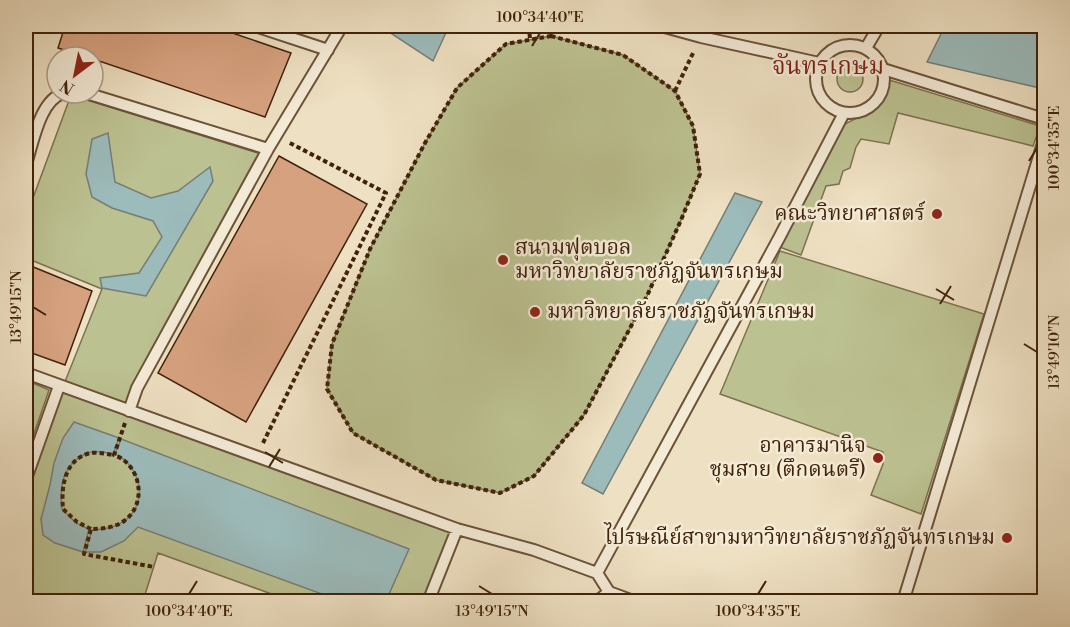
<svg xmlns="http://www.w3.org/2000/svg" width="1070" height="627" font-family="'Libre Bodoni','Noto Serif Thai',serif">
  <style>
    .green { fill: #bcc191; stroke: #7e724e; stroke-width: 1.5 }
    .water { fill: #9cbbbb; stroke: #777e74; stroke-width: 1.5 }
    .building { fill: #d6a17f; stroke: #40220a; stroke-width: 1.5 }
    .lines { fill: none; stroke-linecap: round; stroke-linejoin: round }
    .lane-casing { stroke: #6c5238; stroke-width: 14 }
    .path { stroke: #40220a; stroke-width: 4; stroke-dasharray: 4.5 3; stroke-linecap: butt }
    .lane { stroke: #f4ebd7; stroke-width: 10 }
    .ticks { fill: none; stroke: #40220a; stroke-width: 2 }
    .poi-dot { fill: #8f2418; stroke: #f4ebd7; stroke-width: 2 }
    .labels { text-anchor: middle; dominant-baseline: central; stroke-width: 5; stroke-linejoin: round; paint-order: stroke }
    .poi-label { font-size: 21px; fill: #40220a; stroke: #f4ebd7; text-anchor: end }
    .quarter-label { font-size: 24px; fill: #7a1f14; stroke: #f4ebd7 }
    .neatline { fill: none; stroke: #40220a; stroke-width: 2 }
    .ticks-label { font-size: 15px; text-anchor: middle; fill: #40220a }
  </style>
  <rect width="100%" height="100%" fill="#eee0c2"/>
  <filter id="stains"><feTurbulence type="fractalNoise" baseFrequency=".00333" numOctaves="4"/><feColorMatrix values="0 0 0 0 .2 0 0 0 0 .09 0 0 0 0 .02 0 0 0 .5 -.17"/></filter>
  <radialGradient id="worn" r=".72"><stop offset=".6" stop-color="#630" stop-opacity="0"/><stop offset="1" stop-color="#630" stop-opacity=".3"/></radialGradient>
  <path class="green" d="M551,36l72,19 52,36 18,35 7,48 -19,46 -34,76 -63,119 -50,61 -34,17 -64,-13 -83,-47 -26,-44 5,-45 38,-95 55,-106 32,-55 49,-44z
    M837 79a13 13 0 1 1 26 0a13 13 0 1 1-26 0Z
    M886,79l154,47 -7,20 -135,-33 -9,31 -28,-5 -5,8 -6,21 -7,3 -4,13 -13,2 -25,69 -24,-9 66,-121 33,-17z
    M71,95l190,59 -134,252 -63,-22 38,-95 -76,-31v-41z
    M780,251l204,63 -63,200 -50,-19 12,-31v-12l-163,-58z
    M26,380l23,10 -23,67z
    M61,392l391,140 -29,69h-132l-133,-48 -15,48h-117v-113z"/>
  <path class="water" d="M392,26h57l-16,35 -44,-29z
    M945,26h99v63l-117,-27z
    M108,133l7,49 36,16 27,-7 32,-24 3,14 -67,115 -44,-8 -2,-10 39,-5 23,-36 -9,-16 -41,-13 -20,-11 -6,-23 6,-35z
    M735,193l27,9 -159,292 -21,-11z
    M74,422l45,16 -6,16c-6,-1 -13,-3 -19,-2 -7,0 -13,4 -18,8 -15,13 -16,30 -14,49l14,14 13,6 -6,23 -28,-9 -12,-8 -2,-16 9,-34 4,-22 9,-25z
    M121,439l288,110 -23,52h-45l-203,-74 -14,14 -23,11h-16l7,-22c11,-1 23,-2 32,-9 25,-17 17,-55 -9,-67z"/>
  <path class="building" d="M65,26h147l79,27 -26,64 -172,-58v-2h-7l-28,-9z
    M279,156l88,48 -121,218 -88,-49z
    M26,264l66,27 -27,74 -39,-14z"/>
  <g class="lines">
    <g class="lane-casing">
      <path id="lane" d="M255,26l73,24
        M661,26l40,11 118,26
        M816 79a34 34 0 1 1 68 0a34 34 0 1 1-68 0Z
        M866,48l13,-22
        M883,69l161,50
        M86,93l182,56
        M26,164c7,-21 14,-65 38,-71
        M26,373l431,156 77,21 63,23 12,19 -13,10
        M129,411l8,-23 131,-239 74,-123
        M26,479l33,-93
        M597,573l182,-335 65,-125
        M609,592l27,10
        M428,602l29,-73
        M903,602l141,-462"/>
    </g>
    <path class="path" d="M529,26l1,14
      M551,36l72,19 52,36 18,35 7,48 -19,46 -34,76 -63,119 -50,61 -34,17 -64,-13 -83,-47 -26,-44 5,-45 38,-95 55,-106 32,-55 49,-44z
      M675,91l19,-40
      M125,423l-11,32c27,9 34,49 10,66 -10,7 -22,8 -33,8l-7,25 70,13
      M263,443l123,-250 -98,-51
      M91,529l-14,-7 -14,-13c-2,-22 1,-49 27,-56 7,-1 16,1 24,2"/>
    <use href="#lane" class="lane"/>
  </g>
  <path class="ticks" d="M532,46l8,-13M1029,161l8,-13M936,289l18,11M940,304l11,-18M33,307l13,8M1024,344l13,8M265,452l18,11M269,467l11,-18M479,586l13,8M189,594l8,-13M758,594l8,-13"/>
  <g class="poi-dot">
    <circle cx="937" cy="214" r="6"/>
    <circle cx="503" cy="260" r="6"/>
    <circle cx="535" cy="312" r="6"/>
    <circle cx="878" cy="458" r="6"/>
    <circle cx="1007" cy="538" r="6"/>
  </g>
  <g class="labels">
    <g class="poi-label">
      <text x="925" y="214">คณะวิทยาศาสตร์</text>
      <text x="515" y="248" text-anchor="start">สนามฟุตบอล<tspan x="515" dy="24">มหาวิทยาลัยราชภัฏจันทรเกษม</tspan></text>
      <text x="547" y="312" text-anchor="start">มหาวิทยาลัยราชภัฏจันทรเกษม</text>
      <text x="866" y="446">อาคารมานิจ<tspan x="866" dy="24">ชุมสาย (ตึกดนตรี)</tspan></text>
      <text x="995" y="538">ไปรษณีย์สาขามหาวิทยาลัยราชภัฏจันทรเกษม</text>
    </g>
    <g class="quarter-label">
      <text x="828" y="67">จันทรเกษม</text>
    </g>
  </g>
  <rect width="1070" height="627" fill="none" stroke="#eee0c2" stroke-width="66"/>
  <g transform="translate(75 75) rotate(212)"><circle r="28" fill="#f4ebd7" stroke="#ac9b85" stroke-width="1.5"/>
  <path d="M0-4.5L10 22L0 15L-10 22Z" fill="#8f2418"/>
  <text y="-9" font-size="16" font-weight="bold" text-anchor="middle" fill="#40220a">N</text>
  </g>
  <rect x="33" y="33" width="1004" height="561" class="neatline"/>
  <g class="ticks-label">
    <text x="540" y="22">100°34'40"E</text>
    <text transform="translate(1054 148) rotate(-90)" y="5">100°34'35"E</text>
    <text transform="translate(16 307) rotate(-90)" y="5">13°49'15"N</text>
    <text transform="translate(1054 352) rotate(-90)" y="5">13°49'10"N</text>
    <text x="189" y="616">100°34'40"E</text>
    <text x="492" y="616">13°49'15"N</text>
    <text x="758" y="616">100°34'35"E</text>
  </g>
  <rect width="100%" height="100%" filter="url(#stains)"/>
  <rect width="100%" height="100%" fill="url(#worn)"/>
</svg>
